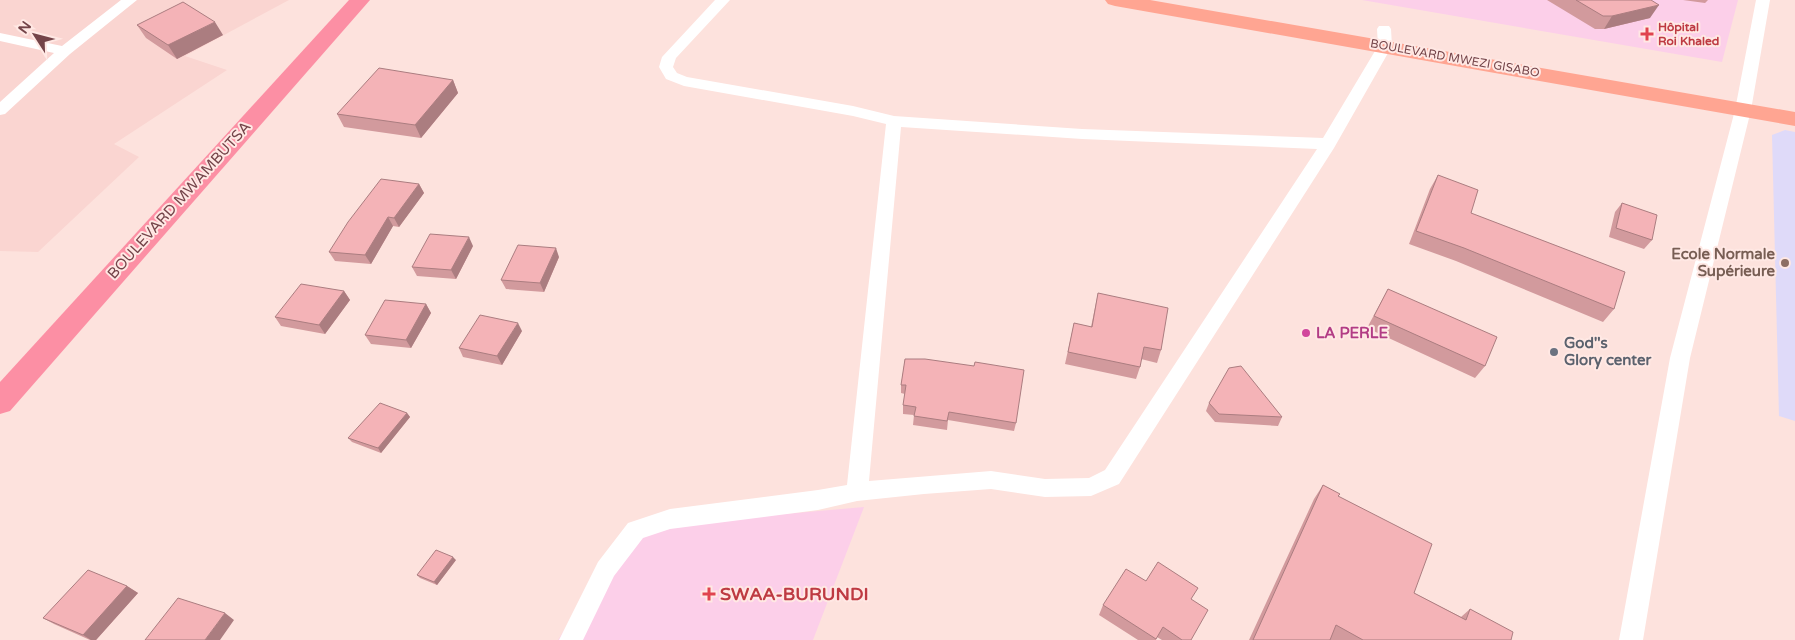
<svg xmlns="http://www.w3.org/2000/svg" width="1795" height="640" font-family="'Varela Round',sans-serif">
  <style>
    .residential { fill: #fad5d1 }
    .education { fill: #dfdaf9 }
    .medical { fill: #fccfe9 }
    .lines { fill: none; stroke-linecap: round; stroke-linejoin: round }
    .street { fill: #fff; fill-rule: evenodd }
    .primary { fill: #ffa592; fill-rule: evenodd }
    .highway { fill: #fc8fa4; fill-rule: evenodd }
    .wall { fill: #d29a9d }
    .shaded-wall { fill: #ab7d80 }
    .building { fill: #f4b3b7; stroke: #ab7d80 }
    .health-dot { fill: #e0444e; stroke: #ffe8e4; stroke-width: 2 }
    .education-dot { fill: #8d6e63; stroke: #ffe8e4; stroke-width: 2 }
    .hotel-dot { fill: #d1479c; stroke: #ffe8e4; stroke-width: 2 }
    .worship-dot { fill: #6b7280; stroke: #ffe8e4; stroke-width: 2 }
    .labels { text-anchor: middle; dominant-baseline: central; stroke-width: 4; stroke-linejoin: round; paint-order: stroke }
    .far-health-label { font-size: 12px; font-weight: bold; fill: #be3a42; stroke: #ffe8e4; text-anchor: start }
    .far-street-label { font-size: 12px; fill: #744449; stroke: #ffe8e4 }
    .street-label { font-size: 15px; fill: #744449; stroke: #ffe8e4 }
    .education-label { font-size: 15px; font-weight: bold; fill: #785e54; stroke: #ffe8e4; text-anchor: end }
    .hotel-label { font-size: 15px; font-weight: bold; fill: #b23c85; stroke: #ffe8e4; text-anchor: start }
    .worship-label { font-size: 15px; font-weight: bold; fill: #5b616d; stroke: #ffe8e4; text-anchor: start }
    .near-health-label { font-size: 18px; font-weight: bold; fill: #be3a42; stroke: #ffe8e4; text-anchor: start }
  </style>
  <rect width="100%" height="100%" fill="#fde2dd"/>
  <path class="residential" d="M0,0h289l-104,56 42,14 -113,74 25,13 -101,95 -38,-1z"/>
  <path class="education" d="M1785,130l10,2v289l-16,-5 -7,-281z"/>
  <path class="medical" d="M1362,0h376l-16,62z
    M864,507l-51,133h-255l58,-92 34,-14 27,-7 85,-11z"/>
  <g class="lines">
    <path class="street" d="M121,0h16l-67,54 -65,60 -5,1v-13l54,-49 -54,-12v-8l62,13z
      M715,0h15l-54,58 -3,9 4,6 10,4 166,29 41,10 188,13 241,9 55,-92 -1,-17 2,-3h10l2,3 1,17 -58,102 -215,336 -28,12 -46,1 -54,-8 -67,5 -67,7 -39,9 -148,19 -27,9 -29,38 -31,64h-24l39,-78 30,-39 42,-14 148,-19 29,-5 39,-361 -33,-8 -169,-30 -18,-7 -7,-12 3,-10zM901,127l181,12 235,10 -212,321 -16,8 -44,1 -54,-8 -122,10z
      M1756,0h14l-19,110 -61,248 -47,282h-24l51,-282 65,-248z"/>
    <path class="primary" d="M1105,0h45l645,112v14l-680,-120 -7,-2z"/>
    <path class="highway" d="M349,0h21l-360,411 -10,3v-32z"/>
  </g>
  <path class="wall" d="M1547,0h104l-1,18 -46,11h-9z
    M1683,0h25l-3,3z
    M137,25l86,10 -46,24 -31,-21z
    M453,80l5,13 -37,45 -77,-11 -7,-13z
    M1438,175l33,38 143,96 -11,13 -147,-61 -47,-17 21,-55z
    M419,184l5,9 -25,34 -6,-1 -22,38 -36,-3 -6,-9z
    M1622,203l30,37 -8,9 -35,-12 6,-25z
    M473,246l-17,33 -39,-3 -5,-9z
    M559,257l-15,35 -38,-3 -5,-9z
    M1388,289l97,77 -10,12 -108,-50z
    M344,291l6,9 -25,34 -44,-8 -6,-9z
    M1098,293l63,57 -4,13 -16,-4 -1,8 -4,12 -71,-15 9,-41 17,4z
    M426,304l5,9 -20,35 -40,-4 -6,-9z
    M522,331l-20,34 -39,-8 -4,-9z
    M905,359l111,64 -2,8 -66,-11 -1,10 -34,-5 1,-10 -11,-1v-9l2,-11 -4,-1v-8z
    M1209,403l73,14 -4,9 -63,-4 -9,-11z
    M407,413l3,4 -29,36 -29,-11 -4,-4z
    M1323,485l15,11 76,97 47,24 9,-8 41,31h-262l65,-141z
    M456,560l-19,25 -17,-7 -3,-3z
    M1146,581l46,19 -1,40h-29l-5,-3 -1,3h-18l-39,-25 4,-10z
    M127,586l11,7 -42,47h-6l-36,-16 -11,-6z"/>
  <path class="shaded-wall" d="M1659,5l-9,13 -46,11 8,-13z
    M215,22l8,13 -46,24 -9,-14z
    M453,80l5,13 -37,45 -6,-13z
    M419,184l5,9 -25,34 -5,-9z
    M388,217l5,9 -22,38 -6,-9z
    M469,237l4,9 -17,33 -5,-9z
    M556,248l3,9 -15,35 -4,-9z
    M344,291l6,9 -25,34 -6,-9z
    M426,304l5,9 -20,35 -5,-8z
    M518,323l4,8 -20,34 -5,-9z
    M407,413l3,4 -29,36 -3,-5z
    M453,557l3,3 -19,25 -3,-3z
    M127,586l11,7 -42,47h-5l-8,-5z
    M225,613l9,7 -14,20h-15z"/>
  <path class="building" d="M1576,0h75l8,5 -47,11h-9z
    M183,2l32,20 -47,23 -31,-20z
    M379,68l74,12 -38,45 -78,-11z
    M1438,175l40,15 -7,23 154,59 -11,37 -150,-61 -48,-17z
    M381,179l38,5 -25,34 -6,-1 -23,38 -36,-3 19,-30z
    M1622,203l35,12 -5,25 -36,-12z
    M430,234l39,3 -18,33 -39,-3z
    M518,245l38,3 -16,35 -39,-3z
    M301,284l43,7 -25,34 -44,-8z
    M1388,289l109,48 -12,29 -111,-50z
    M1098,293l70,15 -7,42 -17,-3 -4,20 -72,-15 6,-29 18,4z
    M385,300l41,4 -20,36 -41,-5z
    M480,315l38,8 -21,33 -38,-8z
    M905,359h20l49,7 1,-4 49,8 -8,53 -67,-11 -2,9 -33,-5 2,-9 -13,-2 3,-20h-5z
    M1241,366l41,51 -63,-3 -10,-11 20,-35z
    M380,403l27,10 -29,35 -30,-10z
    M1323,485l17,9 -2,2 94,48 -18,49 52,27 4,-11 43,23 -2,8h-148l-27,-15 -6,15h-77z
    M436,550l17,7 -19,25 -17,-7z
    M1158,562l40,26 -7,11 17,11 -17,30h-9l-19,-13 -7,12 -53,-34 23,-36 20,12z
    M88,570l39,16 -44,49 -40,-17z
    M178,598l47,15 -20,27h-60z"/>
  <g class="health-dot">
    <path d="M1644.5 26.5h5v5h5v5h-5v5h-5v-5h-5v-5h5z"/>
    <path d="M706.5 586.5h5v5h5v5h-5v5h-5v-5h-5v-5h5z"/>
  </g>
  <circle class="education-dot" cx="1785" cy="263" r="5"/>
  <circle class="hotel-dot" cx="1306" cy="333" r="5"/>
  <circle class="worship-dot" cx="1554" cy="352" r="5"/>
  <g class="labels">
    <g class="far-health-label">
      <text x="1658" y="27">Hôpital<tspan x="1658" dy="14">Roi Khaled</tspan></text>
    </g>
    <g class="far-street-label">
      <text transform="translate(1455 58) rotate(10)">BOULEVARD MWEZI GISABO</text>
    </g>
    <g class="street-label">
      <text transform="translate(179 200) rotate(-48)">BOULEVARD MWAMBUTSA</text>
    </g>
    <g class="education-label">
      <text x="1775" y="254">Ecole Normale<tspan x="1775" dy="17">Supérieure</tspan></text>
    </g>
    <g class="hotel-label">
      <text x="1316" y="333">LA PERLE</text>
    </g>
    <g class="worship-label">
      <text x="1564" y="343">God''s<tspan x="1564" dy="17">Glory center</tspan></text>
    </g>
    <g class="near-health-label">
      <text x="720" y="594">SWAA-BURUNDI</text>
    </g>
  </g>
  <g transform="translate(35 35) rotate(306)" stroke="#ffe8e4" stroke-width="4" paint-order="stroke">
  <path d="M0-4L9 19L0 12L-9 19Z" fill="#744449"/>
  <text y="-8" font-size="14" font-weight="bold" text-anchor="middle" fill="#744449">N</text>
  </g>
</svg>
